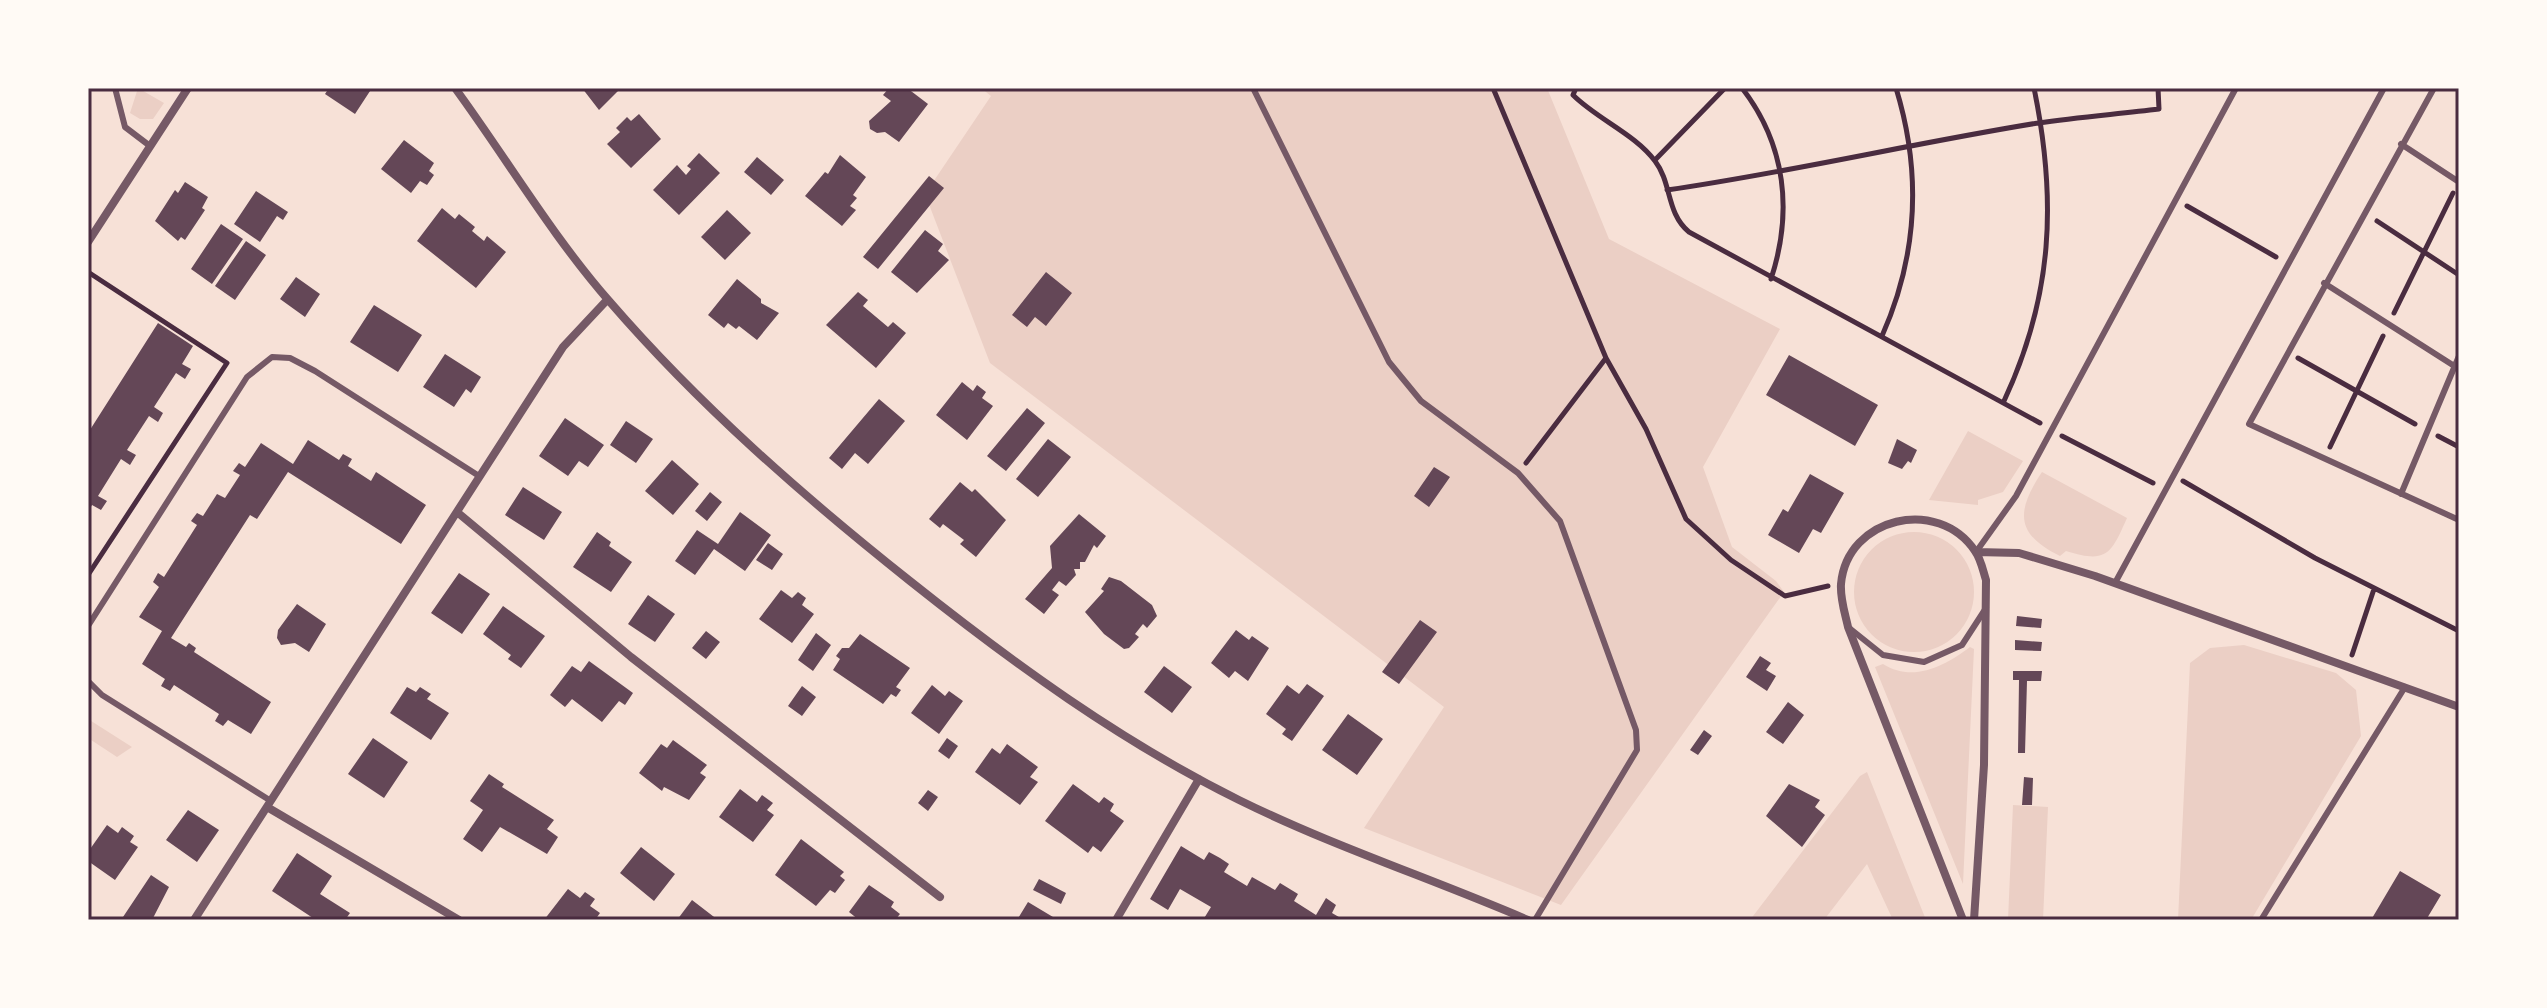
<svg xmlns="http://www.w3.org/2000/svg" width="2547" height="1008" font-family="Manrope,sans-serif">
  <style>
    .green { fill: #ebcfc5 }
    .building { fill: #644757 }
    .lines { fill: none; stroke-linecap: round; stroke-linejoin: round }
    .path { stroke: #4a2c40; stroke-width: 5 }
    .service { stroke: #755966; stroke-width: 6 }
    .minor { stroke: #755966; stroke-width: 8 }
    .neatline { fill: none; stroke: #4a2c40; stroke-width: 3 }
  </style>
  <rect width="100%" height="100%" fill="#f7e1d7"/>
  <path class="green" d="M138,88l26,15 -11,16h-13l-10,-6z
    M981,88h566l62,151 171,90 -77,138 29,80 44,34 8,11 -223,313 -197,-77 80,-121 -454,-344 -65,-169 66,-98z
    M1968,431l55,30 -20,31 -25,8v5l-49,-5z
    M2042,472l85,46c-16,36 -20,46 -61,33l-6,5c-45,-22 -44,-45 -18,-84z
    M1854 592a60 60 0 1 1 120 0a60 60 0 1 1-120 0Z
    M2244,645l92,28 20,17 5,46 -110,184h-73l12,-257 20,-15z
    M1970,647l4,2 -11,235 -88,-217 8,-3c30,19 62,2 87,-17z
    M88,719l44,28 -15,10 -29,-19z
    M1867,772l59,148h-33l-26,-56 -43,56h-74l110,-144z
    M2013,805l35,2 -5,113h-35z"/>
  <path class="building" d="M329,88h43l-17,26 -30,-20z
    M582,88h39l-22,22z
    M889,88h18l21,16 -29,38 -14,-10 -8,1 -7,-4 -1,-8 22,-20 -8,-6z
    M639,114l22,25 -30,29 -24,-24 13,-12 -4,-4 11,-11 4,4z
    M404,140l30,23 -5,8 5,4 -7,10 -7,-4 -9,12 -30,-24z
    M699,153l21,20 -41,42 -26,-25 24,-25 9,10 5,-6 -4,-3z
    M840,155l26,22 -13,18 4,3 -7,8 6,4 -14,16 -37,-30 20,-24 3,2z
    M757,157l27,23 -13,15 -27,-23z
    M929,176l15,12 -66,81 -15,-12z
    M185,182l23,15 -6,11 3,2 -20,30 -4,-3 -3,4 -23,-20 20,-31 3,3z
    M256,191l32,21 -5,8 -6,-4 -17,26 -26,-18z
    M442,208l13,11 4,-5 16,13 -3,4 12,10 3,-5 19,16 -30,36 -59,-47z
    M727,210l24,23 -26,27 -24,-23z
    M221,224l22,15 -31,45 -21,-15z
    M925,230l18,14 -5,7 11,9 -32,33 -26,-21z
    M246,241l20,14 -31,45 -20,-14z
    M1046,272l26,21 -26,33 -11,-9 -8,10 -15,-12z
    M296,277l24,17 -15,23 -25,-18z
    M737,279l24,20v4l18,10 -22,27 -18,-14 -3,3 -8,-6 -4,5 -16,-13z
    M858,292l10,8 -5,6 25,21 5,-5 13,11 -30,35 -50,-43z
    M374,305l48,30 -24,37 -48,-30z
    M158,323l35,23 -11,18 9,5 -6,10 -9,-6 -22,34 9,6 -5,9 -9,-6 -22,34 9,5 -6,10 -9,-6 -23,37 9,5 -6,9 -9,-5 -4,7v-79z
    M445,354l36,23 -10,16 -5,-4 -12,18 -31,-20z
    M1789,355l89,50 -23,41 -89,-51z
    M962,382l11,9 4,-6 9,7 -4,6 11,8 -26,34 -31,-25z
    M879,399l26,22 -37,43 -13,-11 -13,16 -13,-11z
    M1027,408l18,15 -39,48 -19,-15z
    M565,418l39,27 -16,22 -9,-6 -11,15 -29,-20z
    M626,421l27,18 -17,24 -26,-18z
    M1048,439l23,18 -33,40 -22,-18z
    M1897,439l20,11 -6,13 -3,-2 -6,8 -14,-6z
    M308,440l31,20 4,-6 9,5 -4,7 23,15 5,-9 50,33 -25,39 -113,-72 -31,47 -7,-4 -79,123 15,9 3,-4 7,5 -2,4 77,50 -20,32 -23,-14 -5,6 -8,-5 4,-7 -45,-29 -4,6 -9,-5 4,-7 -23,-15 20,-33 -23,-14 20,-30 -6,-5 5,-9 6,4 33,-52 -6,-4 6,-8 6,3 14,-22 8,4 15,-23 -7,-4 6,-8 6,4 16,-24 32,21z
    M672,460l27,24 -26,31 -28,-24z
    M1434,467l16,10 -21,30 -15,-11z
    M1810,474l34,19 -23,40 -8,-4 -14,24 -31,-18 15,-26 5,3z
    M960,482l12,10 3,-3 31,31 -30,37 -16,-13 4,-4 -21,-16 -3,4 -11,-9z
    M523,487l39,25 -18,28 -39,-25z
    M710,492l12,10 -15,19 -12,-10z
    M740,512l31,23 -26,36 -31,-22 -19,26 -20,-14 22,-31 21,14z
    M1079,514l27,22 -9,12 -3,-3 -9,17h-5v7h-6l2,6 -10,11 -7,-5 -7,9 7,5 -15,19 -19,-15 27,-31 -2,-22z
    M597,532l14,10 -2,4 23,16 -21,30 -38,-25z
    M768,543l15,11 -11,16 -16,-10z
    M459,573l31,21 -28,40 -31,-21z
    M1109,577l12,4 31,24 5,11 -10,12 -4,-4 -8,10 4,3 -10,11 -5,1 -20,-15 -19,-22 19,-21 -3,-2z
    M781,590l11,8 6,-6 8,6 -4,7 12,9 -22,29 -33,-24z
    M648,595l27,19 -20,28 -27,-18z
    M297,604l29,20 -17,28 -14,-9 -14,2 -4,-7 1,-8z
    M503,606l42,30 -24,32 -13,-9 3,-4 -28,-21z
    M2017,616l25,3 -1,9 -25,-2z
    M1420,620l17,12 -38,52 -17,-12z
    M1236,630l13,10 3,-4 17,12 -21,33 -13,-10 -6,7 -18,-15z
    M706,631l14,11 -14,17 -14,-11z
    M816,633l15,12 -18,26 -15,-11z
    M860,634l50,34 -14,19 5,3 -5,7 -5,-3 -8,10 -50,-34 7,-11 -4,-3 6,-8h7z
    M2015,640l27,2 -1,9 -26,-1z
    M1760,656l11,7 -5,7 10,6 -9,15 -21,-14z
    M589,661l44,32 -8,12 -6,-4 -17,21 -30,-23 -7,8 -15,-12 22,-29 9,6z
    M1164,666l28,21 -20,26 -28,-21z
    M2013,671h29l-1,10h-14l-2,72h-7l1,-73h-6z
    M1307,684l17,12 -32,45 -10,-7 4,-5 -20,-15 21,-29 12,9z
    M932,685l13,11 4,-5 14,10 -24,33 -28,-21z
    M802,686l14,11 -14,19 -14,-10z
    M407,687l9,5 4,-5 11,7 -4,5 22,14 -18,27 -41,-27z
    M1788,702l16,13 -21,29 -17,-12z
    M1348,714l35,25 -26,36 -35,-25z
    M1704,730l8,6 -14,19 -8,-5z
    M373,738l35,24 -24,36 -36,-24z
    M947,738l11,8 -9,13 -11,-8z
    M673,740l34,25 -7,8 6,4 -17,23 -25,-13 -2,4 -23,-18 22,-29 6,4z
    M1007,744l31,23 -8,10 8,5 -18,23 -45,-33 17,-24 8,6z
    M489,774l15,10 -2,3 52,33 -7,9 11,8 -11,17 -47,-27 -18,25 -19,-13 20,-29 -13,-9z
    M2024,777l9,1 -1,27h-10z
    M1073,784l26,19 5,-6 10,7 -4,7 14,10 -23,31 -8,-6 -5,7 -43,-32z
    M1789,784l31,16 -5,7 10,8 -23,32 -36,-31z
    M740,789l17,13 5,-7 11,8 -6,7 7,5 -21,27 -34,-25z
    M928,790l10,7 -10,14 -10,-8z
    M188,810l31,20 -22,32 -31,-22z
    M107,825l11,8 4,-6 12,9 -4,6 8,5 -23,33 -27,-19v-9z
    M801,839l43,33 -4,4 5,4 -10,13 -5,-3 -14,16 -41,-31z
    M1181,846l23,14 5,-8 11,6 9,6 -5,8 23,14 5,-9 23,13 5,-7 18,11 -4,7 22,14 10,-17 10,7 -4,8 12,7h-141l8,-13 -31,-18 -12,21 -18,-11z
    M641,847l34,27 -21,27 -34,-28z
    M297,853l35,23 -12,18 30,19 -5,7h-29l-44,-29z
    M2400,871l41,24 -15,25h-55z
    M151,875l18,12 -17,33h-31z
    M1039,879l27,14 -5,11 -28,-14z
    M869,885l25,17 -3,5 9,7 -5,6h-36l-10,-8z
    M568,889l12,9 5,-6 10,7 -5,7 10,7 -5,7h-51z
    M692,900l26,20h-41z
    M1028,902l30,18h-41z"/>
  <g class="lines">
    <path class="path" d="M1493,88l113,270 40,71 40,90 45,41 54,36 43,-10
      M1576,88l-3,7c24,24 62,39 82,66 17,22 11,52 34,71l351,191
      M1742,88c44,57 51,124 29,191
      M1655,160l70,-72
      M1667,190c125,-18 247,-47 371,-67 40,-6 81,-9 121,-14l-1,-21
      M2187,206l89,51
      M2377,221l82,54
      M88,272l139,91 -139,212
      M2394,313l59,-120
      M1882,336c36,-81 40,-163 14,-248
      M2298,358l117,66
      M2004,401c49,-105 53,-201 30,-313
      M2062,436l91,47
      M2438,436l21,11
      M2330,447l53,-111
      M1526,463l80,-105
      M2183,481l132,77 144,73
      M2352,655l22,-66"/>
    <path class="service" d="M115,88l10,39 25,19
      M1253,88l136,274 32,39 97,72 42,48 76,209 1,20 -102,170
      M2434,88l-185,336 210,96
      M2401,144l58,38
      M2324,283l135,86
      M2401,494l58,-138
      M1976,552l40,-56 220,-408
      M2115,583l269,-495
      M88,626l159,-249 25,-20 18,1 25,13 164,105
      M1848,627l35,28 41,7 38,-17 24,-37
      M88,681l14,14 169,106
      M2261,920l144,-233"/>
    <path class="minor" d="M455,88c52,71 97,148 155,214 89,103 193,194 300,279 103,82 210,160 329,219 93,46 194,79 289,120
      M88,242l100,-154
      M457,512l174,145 309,240
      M1976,552l43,1 76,23 364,131
      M267,807l192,113
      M194,920l369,-573 44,-47
      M1116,920l83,-141
      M1963,920l-115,-293c-3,-14 -8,-28 -7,-43 6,-67 97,-88 134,-33 6,8 8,20 11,29l-2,185 -10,155"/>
  </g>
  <rect width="2547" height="1008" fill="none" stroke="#fffaf5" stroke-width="180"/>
  <rect x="90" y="90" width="2367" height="828" class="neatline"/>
</svg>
